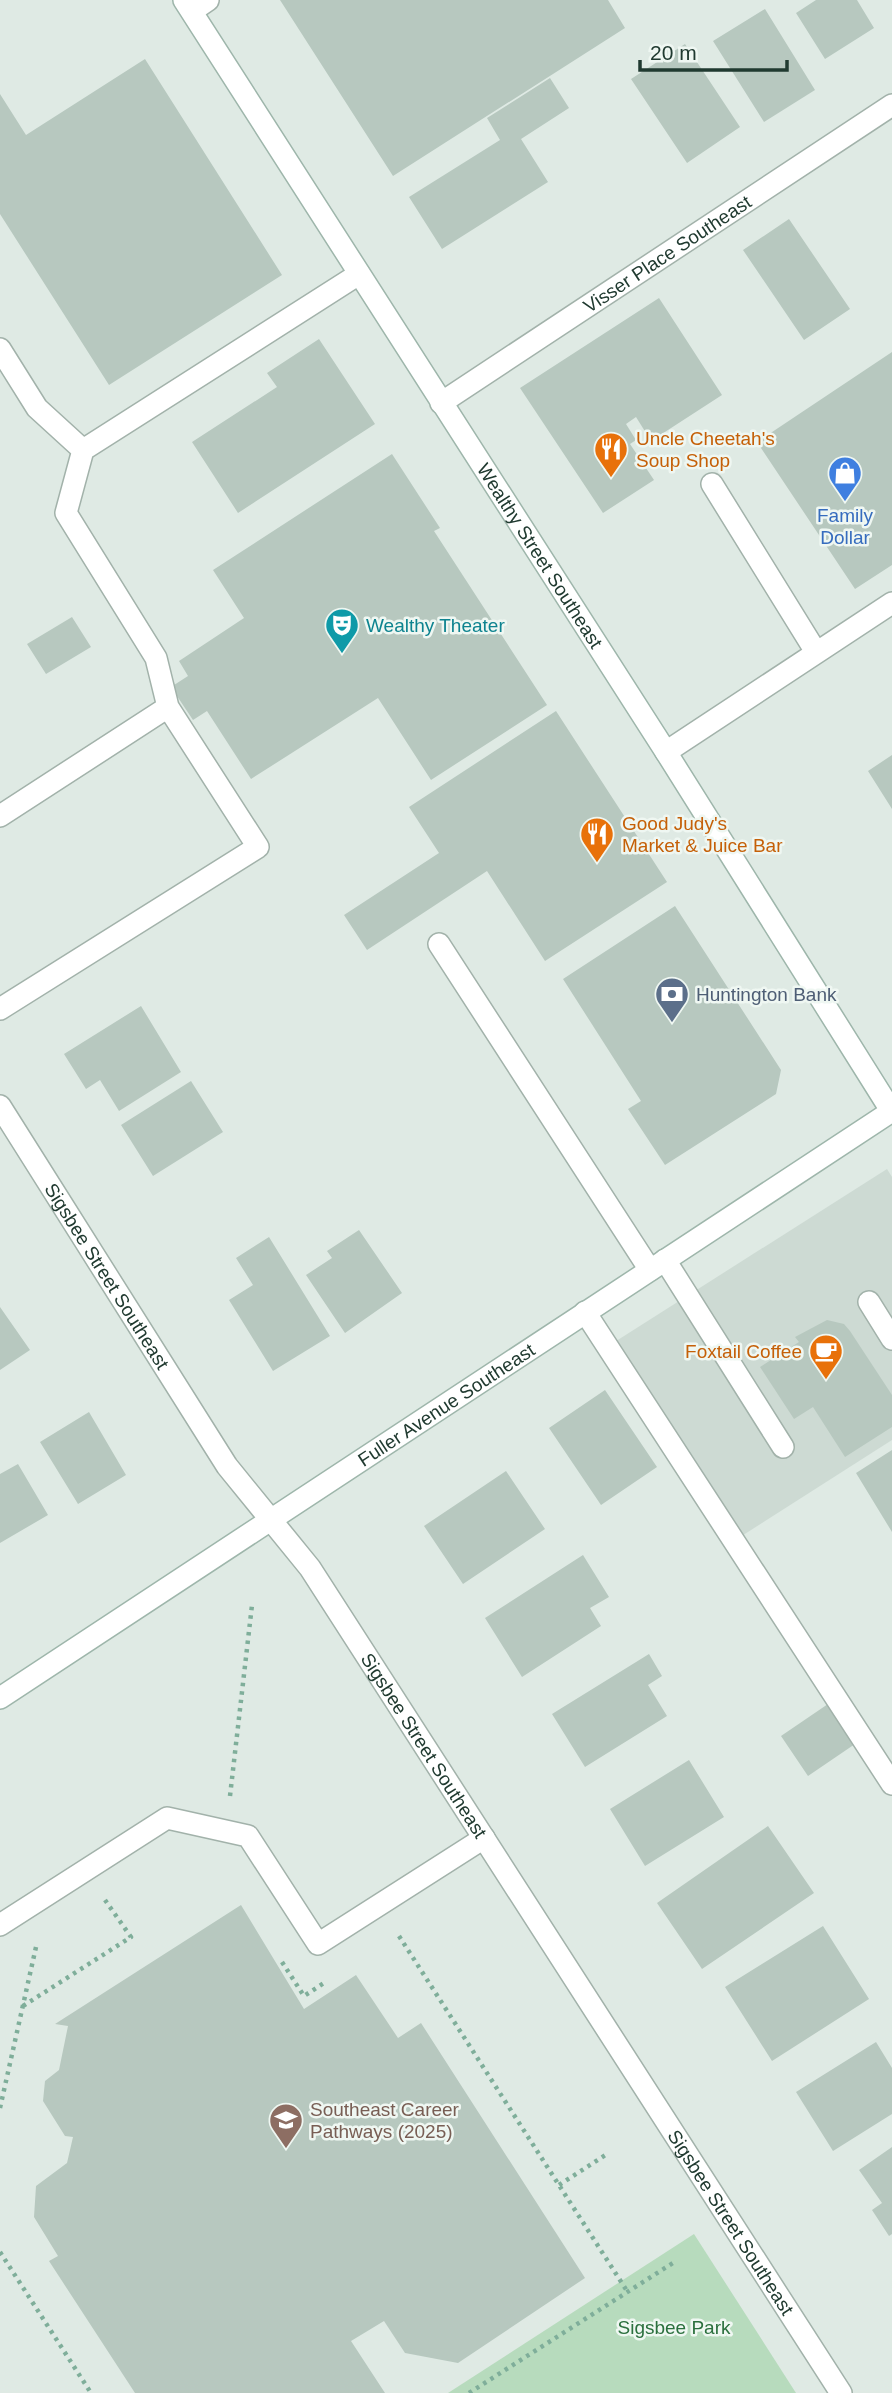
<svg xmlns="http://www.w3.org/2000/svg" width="892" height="2393" font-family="Helvetica,sans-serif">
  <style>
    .built { fill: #cddad3 }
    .green { fill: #b7dbbd }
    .building { fill: #b7c8bf }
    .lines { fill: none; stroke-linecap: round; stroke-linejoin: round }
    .lane-casing { stroke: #a2b2aa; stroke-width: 24 }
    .street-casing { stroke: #a2b2aa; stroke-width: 24 }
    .secondary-casing { stroke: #9eb6ab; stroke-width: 24 }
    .path { stroke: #7fae9a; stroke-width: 4.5; stroke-dasharray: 3.5 5; stroke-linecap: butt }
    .lane { stroke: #fff; stroke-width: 21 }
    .street { stroke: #fff; stroke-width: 21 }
    .secondary { stroke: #fff; stroke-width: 21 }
    .labels { text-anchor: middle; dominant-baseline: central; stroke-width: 5; stroke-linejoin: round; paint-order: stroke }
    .street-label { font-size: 19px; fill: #203a30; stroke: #eff7f2 }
    .food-label { font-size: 19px; fill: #c56008; stroke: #eff7f2; text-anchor: start }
    .shop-label { font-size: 19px; fill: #366cbe; stroke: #eff7f2 }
    .culture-label { font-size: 19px; fill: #0d838f; stroke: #eff7f2; text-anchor: start }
    .service-label { font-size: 19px; fill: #4e5e75; stroke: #eff7f2; text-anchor: start }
    .education-label { font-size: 19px; fill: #785e54; stroke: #eff7f2; text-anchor: start }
    .park-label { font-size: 19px; fill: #2b703e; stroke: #eff7f2 }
  </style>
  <rect width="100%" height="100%" fill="#dfeae4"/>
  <path class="built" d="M887,1169l5,8v263l-166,106 -124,-196z"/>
  <path class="green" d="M694,2234l102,159h-348z"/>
  <path class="building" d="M280,0h328l17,28 -232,148z
    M816,0h41l17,28 -49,31 -29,-46z
    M765,9l50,81 -51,32 -51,-81z
    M685,44l55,83 -53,36 -56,-84z
    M145,59l137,216 -173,110 -109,-171v-120l26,41z
    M550,78l19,30 -48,31 27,43 -106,67 -33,-52 91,-57 -13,-22z
    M789,219l61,90 -46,31 -61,-90z
    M659,298l63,97 -71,46 -15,-24 -10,7 10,16 -6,4 24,36 -51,33 -83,-125z
    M319,339l56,85 -137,89 -46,-71 85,-55 -10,-14z
    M892,352v213l-37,24 -98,-147z
    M392,454l48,74 -6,3 113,174 -116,75 -53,-82 -127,81 -44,-68 -14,9 -22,-33 17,-11 -9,-15 65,-43 -31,-48z
    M72,617l19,30 -45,27 -19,-30z
    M556,711l111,171 -122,79 -58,-90 -120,79 -23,-35 95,-62 -30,-46z
    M892,755v54l-24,-38z
    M675,906l106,164 -5,24 -111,71 -37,-56 13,-8 -78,-122z
    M141,1006l40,66 -62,39 -19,-31 -14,9 -22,-35z
    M191,1081l32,51 -70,44 -32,-51z
    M359,1230l43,63 -57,40 -39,-58 26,-17 -5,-7z
    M269,1237l61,99 -57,35 -44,-71 24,-15 -17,-27z
    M0,1307l30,43 -30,20z
    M827,1320l17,4 6,7 42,64v32l-47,30 -32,-50 -19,12 -34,-52 39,-25 -4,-5z
    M605,1390l52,77 -56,38 -52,-77z
    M89,1412l37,63 -48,29 -38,-62z
    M892,1450v82l-36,-59z
    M18,1464l30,51 -48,28v-69z
    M506,1471l39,58 -82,55 -39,-58z
    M583,1555l26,42 -19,11 11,18 -79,51 -37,-59z
    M649,1654l13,22 -14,9 19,31 -82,51 -33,-53z
    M828,1704l27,40 -47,32 -27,-40z
    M689,1760l35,57 -79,49 -35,-57z
    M768,1826l46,67 -112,76 -45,-66z
    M241,1905l63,104 52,-34 42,63 23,-15 164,255 -127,85 -53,-10 -21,-32 -33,20 34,52h-250l-86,-132 9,-5 -24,-39 2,-31 31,-23 6,-26 -8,-1 -22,-35 2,-20 14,-11 9,-44 -13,-2z
    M823,1926l46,73 -97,62 -47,-74z
    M876,2042l16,26v46l-59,37 -37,-59z
    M892,2147v87l-3,2 -17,-26 10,-7 -23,-33z"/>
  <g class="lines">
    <g class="lane-casing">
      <path id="lane" d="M0,349l37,59 46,42
        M712,484l104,168
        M168,707l-12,-49 -90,-145 17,-63 276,-176
        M666,752l226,-149
        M0,816l168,-109 90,140 -258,162
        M439,944l211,326
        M665,1260l118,187
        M869,1302l23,37
        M585,1312l307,472
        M0,1925l167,-107 81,18 70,108 166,-106"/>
    </g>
    <g class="street-casing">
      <g id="street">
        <path d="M192,11l16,-11"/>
        <path id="s1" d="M441,403l451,-298"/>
        <path id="s2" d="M0,1106l227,360 83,102 531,825"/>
      </g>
    </g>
    <g class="secondary-casing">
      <g id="secondary">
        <path id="s3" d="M184,0l482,752 226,360"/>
        <path id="s4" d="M0,1698l892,-587"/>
      </g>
    </g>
    <path class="path" d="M230,1796l22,-191
      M399,1936l228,355
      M282,1962l22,34 23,-15
      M23,2006l108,-69 -26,-37
      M0,2108l36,-161
      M559,2185l48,-31
      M0,2252l91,141
      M469,2393l207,-132"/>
    <use href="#lane" class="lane"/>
    <use href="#street" class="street"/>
    <use href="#secondary" class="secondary"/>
  </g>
  <defs>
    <g id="restaurant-pin" transform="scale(1.75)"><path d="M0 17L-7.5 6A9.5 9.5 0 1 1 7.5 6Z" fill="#e8710a" stroke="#eff7f2"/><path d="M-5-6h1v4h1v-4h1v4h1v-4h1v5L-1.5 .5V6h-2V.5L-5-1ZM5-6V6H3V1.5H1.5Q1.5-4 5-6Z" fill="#fff"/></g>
    <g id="shop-pin" transform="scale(1.75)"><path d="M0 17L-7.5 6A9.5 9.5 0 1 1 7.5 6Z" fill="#3f7fe0" stroke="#eff7f2"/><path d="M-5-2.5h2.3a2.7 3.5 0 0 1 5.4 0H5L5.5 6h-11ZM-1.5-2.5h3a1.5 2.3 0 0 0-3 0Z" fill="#fff"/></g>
    <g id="theatre-pin" transform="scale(1.75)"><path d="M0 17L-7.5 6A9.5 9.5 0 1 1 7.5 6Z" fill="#0f9aa8" stroke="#eff7f2"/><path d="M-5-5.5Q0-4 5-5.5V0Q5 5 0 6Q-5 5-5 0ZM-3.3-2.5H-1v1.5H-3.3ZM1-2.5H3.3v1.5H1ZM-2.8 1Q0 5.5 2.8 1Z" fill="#fff"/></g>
    <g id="bank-pin" transform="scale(1.75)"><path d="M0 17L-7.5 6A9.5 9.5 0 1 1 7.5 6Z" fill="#5c6f8a" stroke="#eff7f2"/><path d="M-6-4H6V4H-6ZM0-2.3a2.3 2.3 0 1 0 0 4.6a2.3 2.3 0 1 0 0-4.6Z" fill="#fff"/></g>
    <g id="cafe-pin" transform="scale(1.75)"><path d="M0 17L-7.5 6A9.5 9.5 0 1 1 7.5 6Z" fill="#e8710a" stroke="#eff7f2"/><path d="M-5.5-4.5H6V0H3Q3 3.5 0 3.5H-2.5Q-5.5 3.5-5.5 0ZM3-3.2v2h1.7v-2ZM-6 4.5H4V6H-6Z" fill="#fff"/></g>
    <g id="school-pin" transform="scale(1.75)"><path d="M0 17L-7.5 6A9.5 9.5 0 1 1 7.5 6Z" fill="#8d6e63" stroke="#eff7f2"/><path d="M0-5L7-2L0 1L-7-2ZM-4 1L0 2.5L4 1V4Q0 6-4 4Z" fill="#fff"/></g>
  </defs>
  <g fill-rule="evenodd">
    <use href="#restaurant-pin" x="611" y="449"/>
    <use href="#shop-pin" x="845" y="473"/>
    <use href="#theatre-pin" x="342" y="625"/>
    <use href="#restaurant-pin" x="597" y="834"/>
    <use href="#bank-pin" x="672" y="994"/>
    <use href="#cafe-pin" x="826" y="1351"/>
    <use href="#school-pin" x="286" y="2120"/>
  </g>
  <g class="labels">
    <g class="street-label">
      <text stroke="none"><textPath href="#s1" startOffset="271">Visser Place Southeast</textPath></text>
      <text stroke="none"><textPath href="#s3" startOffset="660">Wealthy Street Southeast</textPath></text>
      <text stroke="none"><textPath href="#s2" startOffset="201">Sigsbee Street Southeast</textPath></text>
      <text stroke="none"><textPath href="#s4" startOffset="534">Fuller Avenue Southeast</textPath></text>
      <text stroke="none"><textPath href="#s2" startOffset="768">Sigsbee Street Southeast</textPath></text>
      <text stroke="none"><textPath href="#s2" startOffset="1335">Sigsbee Street Southeast</textPath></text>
    </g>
    <g class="food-label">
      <text x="636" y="438">Uncle Cheetah's<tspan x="636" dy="22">Soup Shop</tspan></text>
      <text x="622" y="823">Good Judy's<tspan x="622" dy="22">Market &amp; Juice Bar</tspan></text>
      <text x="802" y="1351" text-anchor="end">Foxtail Coffee</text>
    </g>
    <g class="shop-label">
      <text x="845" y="515">Family<tspan x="845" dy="22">Dollar</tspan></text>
    </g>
    <g class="culture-label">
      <text x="366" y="625">Wealthy Theater</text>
    </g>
    <g class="service-label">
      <text x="696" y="994">Huntington Bank</text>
    </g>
    <g class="education-label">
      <text x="310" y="2109">Southeast Career<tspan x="310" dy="22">Pathways (2025)</tspan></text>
    </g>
    <g class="park-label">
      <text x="674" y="2327">Sigsbee Park</text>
    </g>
  </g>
  <path d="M640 60v10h147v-10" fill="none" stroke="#203a30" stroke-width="3.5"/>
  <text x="650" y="60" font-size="21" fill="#203a30" stroke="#eff7f2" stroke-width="5" paint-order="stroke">20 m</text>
</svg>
